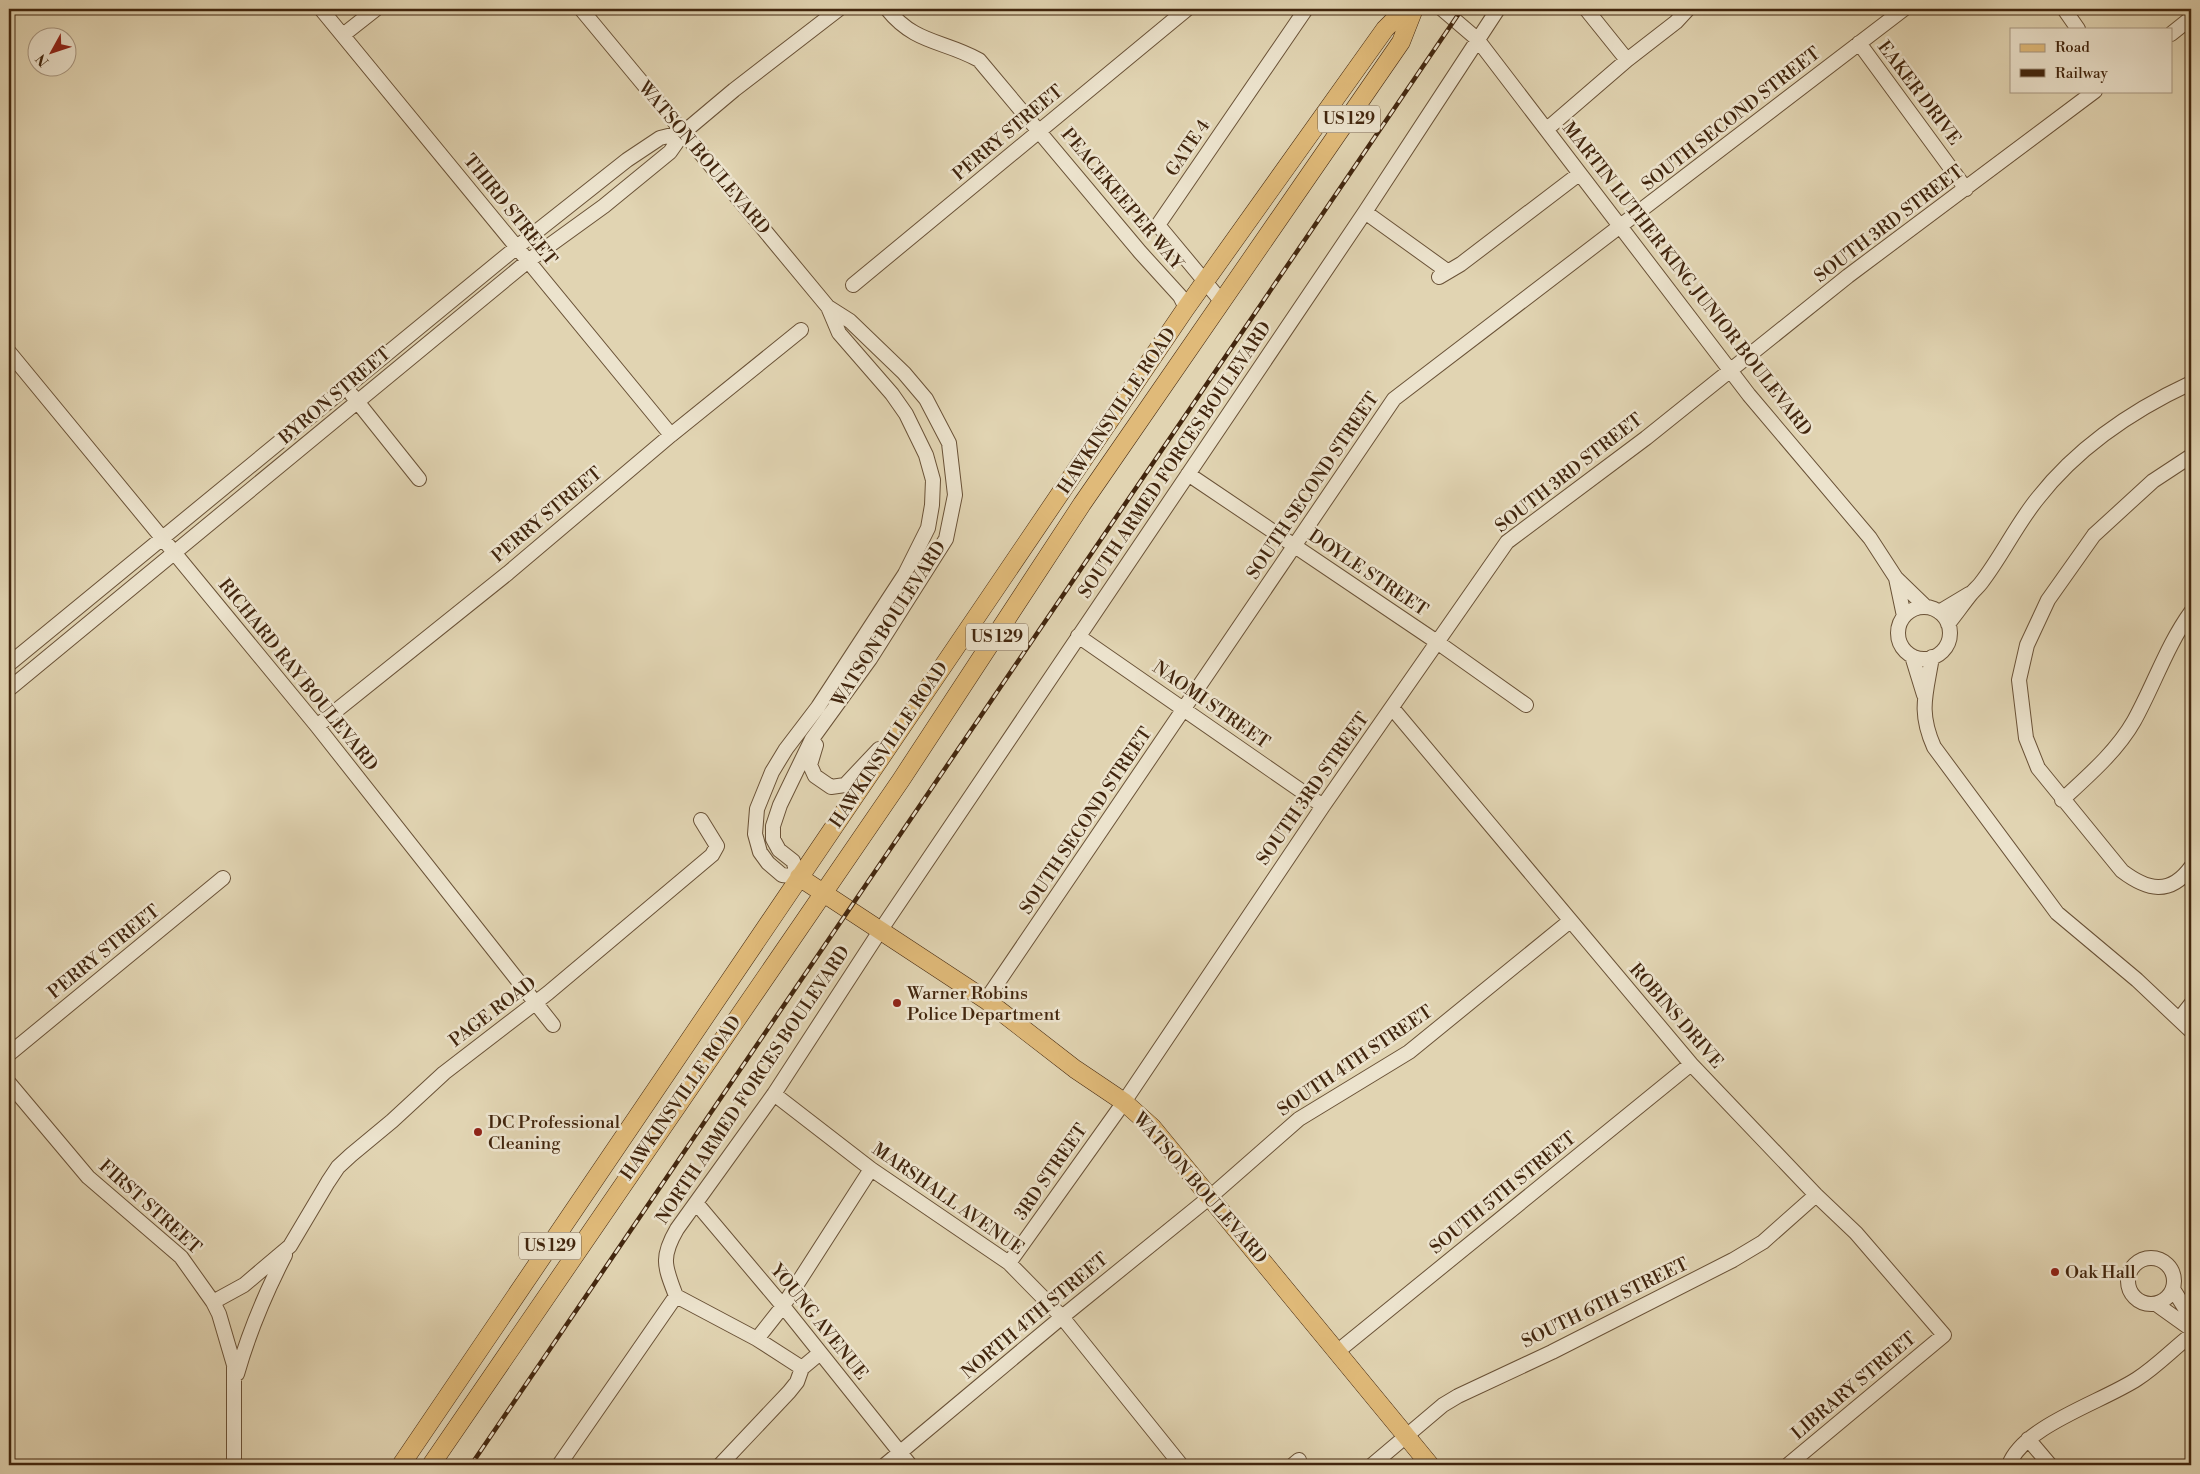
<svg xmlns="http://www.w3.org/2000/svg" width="2200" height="1474" font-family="'Libre Bodoni',serif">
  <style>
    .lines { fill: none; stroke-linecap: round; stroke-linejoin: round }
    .minor-casing { stroke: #6a5237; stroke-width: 16 }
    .major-casing { stroke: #42260e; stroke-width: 19 }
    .minor { stroke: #ece3cd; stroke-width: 14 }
    .major { stroke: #e0ba79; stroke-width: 18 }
    .rail-casing { stroke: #42260e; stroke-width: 4.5 }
    .rail { stroke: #ece3cd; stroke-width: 2.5; stroke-dasharray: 8; stroke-linecap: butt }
    .poi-dot { fill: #8f2418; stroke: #ece3cd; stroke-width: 2 }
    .labels { text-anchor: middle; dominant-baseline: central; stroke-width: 5; stroke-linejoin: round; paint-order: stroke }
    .shield { fill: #ece3cd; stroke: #755f47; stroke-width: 1 }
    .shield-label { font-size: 16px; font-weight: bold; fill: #42260e }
    .street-label { font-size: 18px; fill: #42260e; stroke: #ece3cd }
    .poi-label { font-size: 18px; fill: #42260e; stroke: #ece3cd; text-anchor: start }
  </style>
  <rect width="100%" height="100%" fill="#e1d4b2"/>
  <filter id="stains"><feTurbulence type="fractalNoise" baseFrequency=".004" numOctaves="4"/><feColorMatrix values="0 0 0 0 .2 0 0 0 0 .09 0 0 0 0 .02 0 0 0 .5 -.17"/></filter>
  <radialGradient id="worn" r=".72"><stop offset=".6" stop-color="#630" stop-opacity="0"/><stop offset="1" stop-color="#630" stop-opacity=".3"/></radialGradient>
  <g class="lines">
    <g class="minor-casing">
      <path id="minor" d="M321,9l350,426
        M581,9l247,298 11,26 53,61 14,20 20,41 7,25 -1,25 -4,23 -23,46 -87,133 -32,42 -14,23 -15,37 -2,25 5,18 8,11 14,12 17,2 -6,-16 -14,-11 -6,-11v-13l7,-21 32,-66 58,-80 76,-120 9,-44 -6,-52 -23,-44 -22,-26 -54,-52 -22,-14
        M887,9c28,35 56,31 92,51l161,192 40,44 6,12
        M1442,9l35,30 272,356 121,143 26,40 30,29
        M1586,9l41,51 49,-38 12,-13
        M2064,9l14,20
        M2171,34l20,-16
        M343,35l33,-26
        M1859,43l107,146
        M1547,129l80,-69
        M1365,212l82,59
        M1439,277l22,-13 118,-90
        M853,285l334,-276
        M1222,302l-64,-77 148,-216
        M9,352l308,374 236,299
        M352,395l67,84
        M2191,456l-38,25 -59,54 -46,65 -21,45 -8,35 7,58 12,30 84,103c25,19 48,25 69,-4
        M1188,474l249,168 89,63
        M1896,578l8,38
        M1898 633a26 26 0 1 1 52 0a26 26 0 1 1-52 0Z
        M1939,612l30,-18
        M1948,624c8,-10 15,-20 23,-30 3,-4 7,-7 10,-11 21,-27 35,-58 57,-85 40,-51 95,-88 153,-115
        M1078,636l245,170
        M1912,656l12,39
        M1932,657c-6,37 -14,54 2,90l123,166 80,67 54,51
        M9,664l508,-417 110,-87 33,-22 24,-6
        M9,689l519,-428 76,-55 66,-54 14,-20 50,-42 105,-81
        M1393,709l298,355 125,131 40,38 88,102 -156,130
        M317,726l191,-153 163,-138 130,-105
        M816,745l-6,20 5,11 16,11 14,-2 34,-36
        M2062,800c26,-24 55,-49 72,-79 20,-36 33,-76 57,-109
        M986,1000l408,-601 510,-390
        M2180,1018l11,-14
        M9,1054l214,-176
        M9,1083l79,94 93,80 32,45 6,12 15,51v100
        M774,1094l97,75 138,94 53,54 119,148
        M697,1204l86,102 127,159
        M2128 1281a23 23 0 1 1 46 0a23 23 0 1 1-46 0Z
        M1009,1263l115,-161 199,-296 184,-264 139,-104 202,-162 247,-185
        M2173,1289l18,29
        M676,1296l81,43 45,29
        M213,1302l31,-17 46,-39 38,-64 10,-15 13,-12 41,-34 52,-48 104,-80 164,-138 5,-9 -16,-26
        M2156,1304l35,25
        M757,1339l26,-33 88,-137
        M1338,1351l353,-287
        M237,1374c12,-42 28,-80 48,-119
        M2028,1439l22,26
        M559,1465l117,-169c-11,-29 -16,-38 1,-67l97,-135 106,-163 485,-719 133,-203
        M720,1465l69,-73 8,-10 5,-14 18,-15
        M885,1465l177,-148 148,-120 89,-78 110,-67 161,-131
        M1293,1465l6,-5
        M1372,1465l71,-60 15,-9 94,-44 181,-92 30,-18 53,-47
        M2009,1465c14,-39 93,-63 128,-86 20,-13 36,-30 54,-44"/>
    </g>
    <g class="major-casing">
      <path id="major" d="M799,877l187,123 89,69 49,33 28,25 278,338
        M401,1465l785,-1157 199,-279 20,-20
        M431,1465l470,-685 181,-276 319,-462 13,-33"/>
    </g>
    <use href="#minor" class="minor"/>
    <use href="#major" class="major"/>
    <g class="rail-casing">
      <path id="rail" d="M471,1465l991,-1456"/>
    </g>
    <use href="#rail" class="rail"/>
  </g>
  <g class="poi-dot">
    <circle cx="897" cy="1003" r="5"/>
    <circle cx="478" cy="1132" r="5"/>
    <circle cx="2055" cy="1272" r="5"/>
  </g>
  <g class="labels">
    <g class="shield">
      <rect x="1318" y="105.5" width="62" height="27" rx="4"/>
      <rect x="966" y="623.5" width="62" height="27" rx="4"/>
      <rect x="519" y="1232.5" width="62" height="27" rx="4"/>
    </g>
    <g class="shield-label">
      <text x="1349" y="119">US 129</text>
      <text x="997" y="637">US 129</text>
      <text x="550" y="1246">US 129</text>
    </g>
    <g class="street-label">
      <text transform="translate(1919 93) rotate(53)">EAKER DRIVE</text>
      <text transform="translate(1731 119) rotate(-38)">SOUTH SECOND STREET</text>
      <text transform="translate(1008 133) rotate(-40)">PERRY STREET</text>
      <text transform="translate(1188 148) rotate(-56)">GATE 4</text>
      <text transform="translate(704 158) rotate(50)">WATSON BOULEVARD</text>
      <text transform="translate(1122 199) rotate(50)">PEACEKEEPER WAY</text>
      <text transform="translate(510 210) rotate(51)">THIRD STREET</text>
      <text transform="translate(1889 224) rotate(-37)">SOUTH 3RD STREET</text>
      <text transform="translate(1687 279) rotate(52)">MARTIN LUTHER KING JUNIOR BOULEVARD</text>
      <text transform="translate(335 396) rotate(-40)">BYRON STREET</text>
      <text transform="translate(1117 411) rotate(-56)">HAWKINSVILLE ROAD</text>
      <text transform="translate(1175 460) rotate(-56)">SOUTH ARMED FORCES BOULEVARD</text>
      <text transform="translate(1569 473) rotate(-38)">SOUTH 3RD STREET</text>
      <text transform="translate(1313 486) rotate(-56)">SOUTH SECOND STREET</text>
      <text transform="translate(547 515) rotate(-40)">PERRY STREET</text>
      <text transform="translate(1368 573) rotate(34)">DOYLE STREET</text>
      <text transform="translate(889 624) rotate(-57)">WATSON BOULEVARD</text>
      <text transform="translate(298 675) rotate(51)">RICHARD RAY BOULEVARD</text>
      <text transform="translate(1211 705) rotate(35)">NAOMI STREET</text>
      <text transform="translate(889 745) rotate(-56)">HAWKINSVILLE ROAD</text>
      <text transform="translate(1313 789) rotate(-55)">SOUTH 3RD STREET</text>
      <text transform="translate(1086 821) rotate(-56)">SOUTH SECOND STREET</text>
      <text transform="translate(104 952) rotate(-39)">PERRY STREET</text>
      <text transform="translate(493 1012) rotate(-37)">PAGE ROAD</text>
      <text transform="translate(1676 1016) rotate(49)">ROBINS DRIVE</text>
      <text transform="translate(1355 1061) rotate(-34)">SOUTH 4TH STREET</text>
      <text transform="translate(753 1085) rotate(-56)">NORTH ARMED FORCES BOULEVARD</text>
      <text transform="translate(681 1098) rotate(-55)">HAWKINSVILLE ROAD</text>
      <text transform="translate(1051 1172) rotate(-55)">3RD STREET</text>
      <text transform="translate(1200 1188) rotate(49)">WATSON BOULEVARD</text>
      <text transform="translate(1503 1193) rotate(-39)">SOUTH 5TH STREET</text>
      <text transform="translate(948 1199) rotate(35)">MARSHALL AVENUE</text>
      <text transform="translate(150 1207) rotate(42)">FIRST STREET</text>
      <text transform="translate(1605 1303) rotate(-26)">SOUTH 6TH STREET</text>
      <text transform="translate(1035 1316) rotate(-40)">NORTH 4TH STREET</text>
      <text transform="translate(819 1322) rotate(51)">YOUNG AVENUE</text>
      <text transform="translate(1854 1386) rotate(-40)">LIBRARY STREET</text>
    </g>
    <g class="poi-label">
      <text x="907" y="993">Warner Robins<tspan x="907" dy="21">Police Department</tspan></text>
      <text x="488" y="1122">DC Professional<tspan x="488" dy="21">Cleaning</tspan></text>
      <text x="2065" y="1272">Oak Hall</text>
    </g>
  </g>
  <rect width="2200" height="1474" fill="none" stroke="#e1d4b2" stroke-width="30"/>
  <rect x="10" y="10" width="2180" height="1454" fill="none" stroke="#42260e" stroke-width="2.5"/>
  <rect x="15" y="15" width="2170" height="1444" fill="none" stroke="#42260e"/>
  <rect x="2010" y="28" width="162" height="65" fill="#ece3cd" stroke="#a89781"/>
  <rect x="2020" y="44" width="25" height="8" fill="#e0ba79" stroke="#a89781"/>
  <text x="2055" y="52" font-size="15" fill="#42260e">Road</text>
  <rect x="2020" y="69" width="25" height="8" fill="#42260e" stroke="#a89781"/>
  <text x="2055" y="78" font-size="15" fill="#42260e">Railway</text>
  <g transform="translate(52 52) rotate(230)"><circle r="24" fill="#ece3cd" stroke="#a89781"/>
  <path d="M0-4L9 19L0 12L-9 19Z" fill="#8f2418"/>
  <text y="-8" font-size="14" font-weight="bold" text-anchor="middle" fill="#42260e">N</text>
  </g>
  <rect width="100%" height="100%" filter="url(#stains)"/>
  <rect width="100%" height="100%" fill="url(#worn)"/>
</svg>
